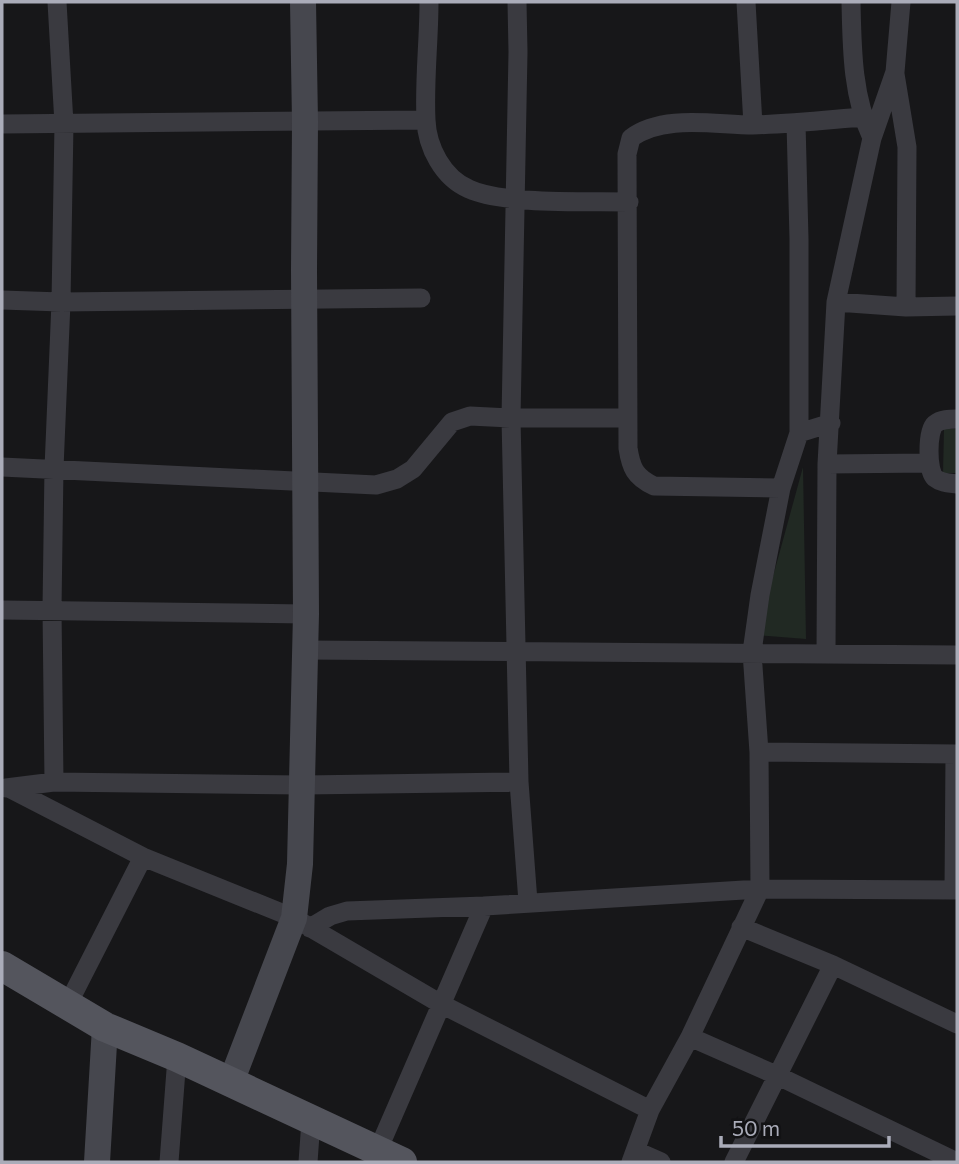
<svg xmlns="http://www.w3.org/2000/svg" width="959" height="1164" font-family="Commissioner,sans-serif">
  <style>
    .green { fill: #212923 }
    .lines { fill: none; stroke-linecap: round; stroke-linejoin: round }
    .street { stroke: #3a3a40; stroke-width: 19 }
    .secondary { stroke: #46474e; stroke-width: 26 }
    .primary { stroke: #54555d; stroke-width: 30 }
  </style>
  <rect width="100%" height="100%" fill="#171719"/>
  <path class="green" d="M944,429h13v44h-14z
    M803,467l3,172 -49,-4z"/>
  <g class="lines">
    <path class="street" d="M57,2l7,122 -3,178 -7,166 -2,141 2,173 250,3 215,-3
      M429,2c0,39 -5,79 -3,118 1,27 17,58 43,69 34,16 120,12 160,13
      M517,2l1,50 -7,366 8,364 9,120
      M746,2l7,123
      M851,2c1,45 1,94 21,136l23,-66 6,-70
      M895,74l12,73 -1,160
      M796,123l3,116v194
      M2,124l424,-4
      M2,300l59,2 360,-4
      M836,302l70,5 51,-1
      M957,419c-7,0 -16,0 -22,5 -8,7 -8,47 0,54 6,5 15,5 22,6
      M827,464l102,-1
      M2,467l374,18 21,-6 16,-10 39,-47 18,-6 41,2h117
      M781,488l-127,-2c-19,-9 -23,-18 -26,-38l-1,-294 4,-16c32,-24 84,-13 122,-13 36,-1 73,-5 109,-8
      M2,610l304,4
      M305,650l652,5
      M826,654l1,-190 9,-162 36,-164
      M759,752l198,2
      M6,788l48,-6
      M9,788l134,69 151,61 147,86 209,106
      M954,890l1,-136
      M484,906l276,-17 197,1
      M741,927l92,38 124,59
      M310,928l20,-12 17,-5 137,-5 -106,244
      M68,1004l75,-147
      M690,1037l86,38 181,87
      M636,1151l25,11
      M169,1162l8,-105
      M308,1162l3,-41
      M631,1162l19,-52 40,-73 70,-148 -1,-137 -7,-100 8,-57 21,-107 18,-55 32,-10
      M734,1162l99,-197"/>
    <path class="secondary" d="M231,1082l63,-164 6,-54 6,-250 -2,-344 1,-148 -2,-120
      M97,1162l8,-135"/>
    <path class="primary" d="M2,966l103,61 72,30 225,105"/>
  </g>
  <rect width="959" height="1164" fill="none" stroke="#aaacb9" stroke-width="7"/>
  <path d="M721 1136v10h168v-10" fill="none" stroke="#aaacb9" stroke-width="3.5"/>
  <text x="732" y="1136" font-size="21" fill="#aaacb9" stroke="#121214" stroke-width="5" paint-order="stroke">50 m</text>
</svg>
